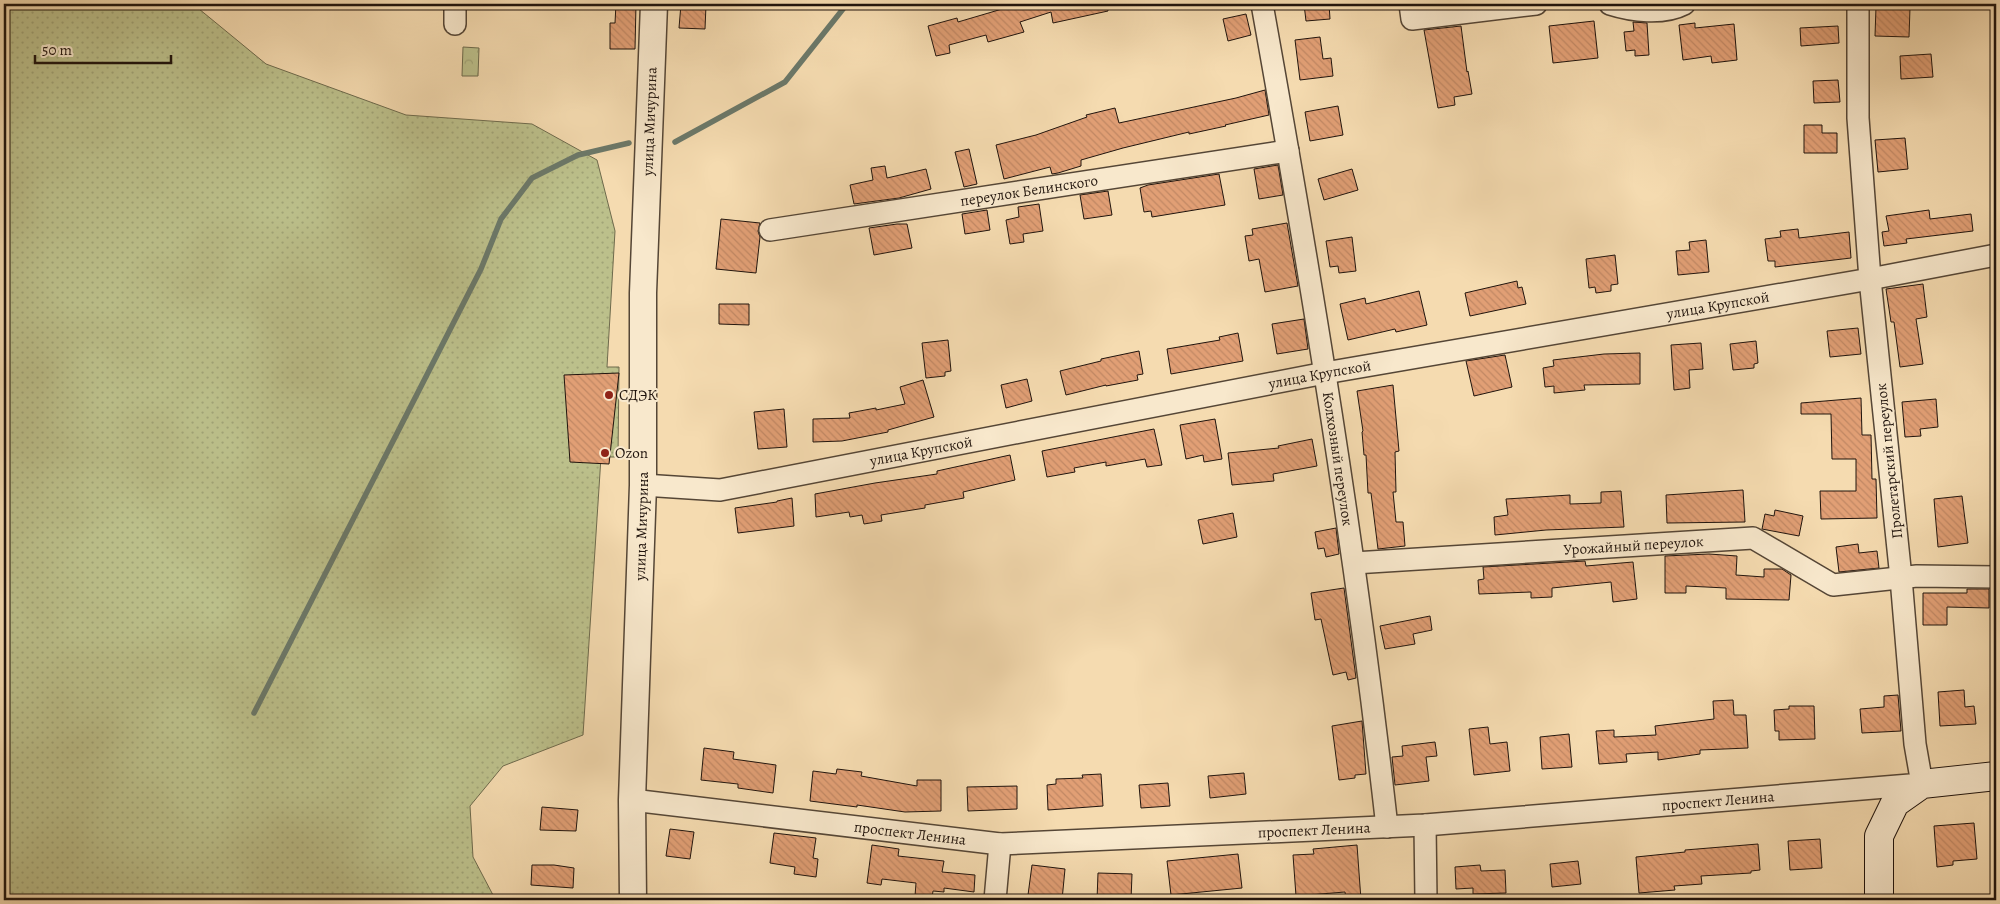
<svg xmlns="http://www.w3.org/2000/svg" width="2000" height="904" font-family="Alegreya,serif">
  <style>
    .grass { fill: url(#grass-dots); stroke: #6e6a4c }
    .park { fill: url(#park-crowns); stroke: #6e6a4c }
    .lines { fill: none; stroke-linecap: round; stroke-linejoin: round }
    .stream { stroke: #6b7869; stroke-width: 5.5 }
    .building { fill: url(#building-back-hatch); stroke: #20140d }
    .minor-casing { stroke: #554636; stroke-width: 24 }
    .tertiary-casing { stroke: #554636; stroke-width: 29 }
    .secondary-casing { stroke: #20140d; stroke-width: 30 }
    .minor { stroke: #f8e8cc; stroke-width: 21 }
    .tertiary { stroke: #f8e8cc; stroke-width: 26 }
    .secondary { stroke: #f8e8cc; stroke-width: 28 }
    .poi-dot { fill: #8f2418; stroke: #f8e8cc; stroke-width: 2 }
    .labels { text-anchor: middle; dominant-baseline: central; stroke-width: 4; stroke-linejoin: round; paint-order: stroke }
    .street-label { font-size: 15px; fill: #20140d; stroke: #f8e8cc }
    .poi-label { font-size: 15px; fill: #20140d; stroke: #f8e8cc; text-anchor: start }
  </style>
  <defs>
    <pattern id="grass-dots" width="8" height="8" patternUnits="userSpaceOnUse" patternTransform="scale(1.25)"><rect width="8" height="8" fill="#bcc08b"/><path d="M2 2h.1M6 6h.1" fill="none" stroke="#a1a477" stroke-width="1.8" stroke-linecap="round"/></pattern>
    <pattern id="park-crowns" width="20" height="18" patternUnits="userSpaceOnUse" patternTransform="scale(1.25)"><rect width="20" height="18" fill="#bcc08b"/><path d="M2 6a3 3 0 1 1 6 0M12 15a3 3 0 1 1 6 0" fill="none" stroke="#a1a477"/></pattern>
    <pattern id="building-back-hatch" width="6" height="6" patternUnits="userSpaceOnUse" patternTransform="scale(1.25)"><rect width="6" height="6" fill="#e19f75"/><path d="M-1 5l2 2M0 0l6 6M5-1l2 2" fill="none" stroke="#c18864"/></pattern>
  </defs>
  <rect width="100%" height="100%" fill="#f5dbb0"/>
  <filter id="stains"><feTurbulence type="fractalNoise" baseFrequency=".004" numOctaves="4"/><feColorMatrix values="0 0 0 0 .2 0 0 0 0 .09 0 0 0 0 .02 0 0 0 .5 -.17"/></filter>
  <radialGradient id="worn" r=".72"><stop offset=".6" stop-color="#630" stop-opacity="0"/><stop offset="1" stop-color="#630" stop-opacity=".3"/></radialGradient>
  <path class="grass" d="M4,4h189l73,60 140,51 126,9 65,36 18,71 -8,136h12l-1,90h-17l-18,278 -80,31 -33,40 3,51 20,38 8,5h-497z"/>
  <path class="park" d="M463,47l16,1 -1,28h-16z"/>
  <g class="lines">
    <path class="stream" d="M675,142l110,-60 62,-78
      M254,713l227,-444 20,-50 31,-41 46,-23 51,-12"/>
  </g>
  <path class="building" d="M616,4h20l-1,45h-25v-26h5z
    M681,4l25,1 -1,24 -26,-1z
    M1019,4h88l1,7 -55,12 -2,-11 -31,10 4,10 -36,10 -2,-7 -37,10 1,8 -14,3 -8,-30 29,-8 1,4z
    M1304,4h25l1,15 -24,2z
    M1876,7l34,1 -1,29 -34,-1z
    M1246,14l5,21 -23,6 -5,-22z
    M1594,21l4,37 -45,5 -4,-37z
    M1633,22l14,1 2,32 -14,1v-6l-9,1 -2,-19 10,-1z
    M1695,23v5l39,-4 3,36 -25,3 -1,-7 -28,4 -4,-35z
    M1461,26l6,46 1,-1 4,23 -18,3 1,8 -17,3 -14,-78z
    M1838,26l1,17 -38,3 -1,-18z
    M1320,37l3,22 8,-1 2,18 -33,4 -5,-40z
    M1931,54l2,23 -32,2 -1,-23z
    M1838,80l2,22 -26,1 -1,-22z
    M1265,90l4,25 -44,10 1,1 -37,8v-2l-66,16 -42,12v6l-23,7 -6,1 -2,-7 -46,12 -8,-34 40,-10 51,-18 -1,-2 29,-7 4,15 117,-25z
    M1338,106l5,29 -33,6 -5,-29z
    M1804,125h18v8h15v20h-33z
    M1905,138l3,31 -30,3 -3,-32z
    M969,149l8,35 -13,3 -9,-35z
    M1278,165l5,30 -24,4 -5,-30z
    M885,166l2,12 39,-9 5,20 -32,9 -45,6 -4,-19 23,-5 -2,-12z
    M1352,169l6,21 -34,10 -6,-21z
    M1219,174l6,31 -73,12 -1,-6 -7,1 -4,-24 8,-3z
    M1108,191l4,24 -28,4 -4,-24z
    M1039,204l4,27 -20,3 1,8 -14,2 -4,-24 13,-3 -1,-10z
    M987,210l3,20 -25,4 -3,-20z
    M1929,210l1,9 41,-5 2,17 -67,8 1,4 -23,3 -2,-14 7,-1 -3,-15z
    M721,219l39,4 -2,8 2,6 -4,36 -40,-4z
    M1287,223l11,63 -33,6 -6,-33 -10,2 -4,-25 8,-1 -1,-6z
    M897,224h10l5,24 -38,7 -5,-27z
    M1798,229l1,9 50,-6 2,26 -76,9v-6h-7l-3,-22 16,-2 -1,-6z
    M1352,237l4,34 -17,2 -1,-7 -8,1 -4,-26z
    M1706,240l3,32 -31,3 -2,-24 14,-1 -1,-8z
    M1615,255l3,29 -7,1v6l-15,2 -1,-6 -6,1 -3,-29z
    M1517,281l1,7 4,-1 4,17 -56,12 -5,-23z
    M1923,284l4,33 -11,2 7,45 -23,3 -6,-45h-3l-5,-33z
    M1419,291l8,34 -31,7 -1,-3 -47,11 -8,-36 25,-6 1,6z
    M719,304h30v21l-30,-1z
    M1304,319l4,30 -31,5 -5,-30z
    M1858,328l3,26 -31,3 -3,-26z
    M1238,333l5,28 -72,13 -4,-25 53,-9 -1,-3z
    M948,340l3,31 -6,1v4l-19,2 -4,-35z
    M1756,341l2,22 -4,1v4l-21,2 -3,-26z
    M1701,343l2,26 -14,1 1,18 -16,2 -3,-45z
    M1139,351l4,23 -6,1 1,5 -32,6v-1l-40,10 -6,-24 41,-10v-2z
    M1640,353v31l-56,1 1,5 -31,3v-7l-9,1 -2,-19 11,-2 -1,-6 51,-6z
    M1505,355l7,32 -38,9 -8,-35z
    M619,373l-10,91 -39,-2 -6,-87z
    M1027,379l5,22 -26,7 -5,-23z
    M923,380l11,37 -46,13v2l-46,9 -29,1v-23l37,-1 -1,-5 27,-5v2l29,-6 -5,-17z
    M1393,385l6,66 -4,1 1,40h-3l3,30h7l2,24 -27,3 -7,-56h-3l-2,-38h-2l-2,-23 1,-1 -6,-40z
    M1861,398l1,37h9l1,44h4l1,39 -56,1 -1,-28h36v-32h-24l-1,-45h-30v-11z
    M1936,399l2,28 -18,2 1,7 -16,1 -3,-35z
    M784,409l3,38 -29,2 -4,-37z
    M1215,419l7,40 -18,3 -1,-7 -17,4 -6,-34z
    M1154,429l8,36 -15,2 -2,-8 -39,7v-4l-32,6 1,4 -28,5 -5,-26z
    M1312,439l5,27 -44,8 1,7 -42,4 -4,-32 51,-5 -1,-2z
    M1010,455l5,25 -52,12 1,6 -39,7v3l-44,7 1,6 -18,3 -2,-9 -12,2 -1,-5 -33,5 -1,-23 60,-11 62,-9v-3z
    M1743,490l2,32 -78,1 -1,-28z
    M1621,491l3,36 -78,3 -51,5 -1,-18 14,-2 -2,-16 64,-4v9l31,-1v-11z
    M1962,496l6,47 -30,4 -4,-48z
    M792,498l2,28 -56,7 -3,-25 42,-6v-1z
    M1775,510l28,6 -4,20 -37,-7 3,-15 9,2z
    M1233,513l4,24 -34,7 -5,-24z
    M1336,528l3,26 -13,3 -2,-9 -6,1 -3,-17z
    M1858,544l1,9 18,-2 2,17 -40,4 -3,-25z
    M1709,554l28,2 -1,19 28,2v-8h18l9,6 -2,25 -63,-1v-11l-40,-2v7h-21v-37z
    M1585,561l1,5 47,-4 4,37 -24,3 -2,-20 -59,6v9l-21,1v-6l-52,2 -1,-14 6,-1 -1,-12z
    M1344,588l12,90 -8,2 -2,-8 -13,3 -12,-56 -6,1 -4,-27z
    M1967,589h22v19l-42,-1v18h-24v-32h44z
    M1430,616l2,14 -19,4 2,10 -30,5 -5,-23z
    M1964,690l1,17 9,-1 2,18 -36,2 -2,-34z
    M1898,695l3,36 -39,2 -2,-24 24,-2v-11z
    M1733,700l1,15h12l2,33 -48,2v4l-42,6v-8l-32,2 1,8 -28,2 -3,-33 18,-1v7l42,-2 -1,-9 59,-7 -1,-18z
    M1789,706h25l1,33 -36,1v-9h-4l-1,-21 15,-1z
    M1362,721l4,53 -11,1v3l-16,2 -7,-54z
    M1488,727l2,17 17,-2 3,29 -36,4 -5,-46z
    M1569,734l3,33 -30,2 -2,-32z
    M1435,742l2,14 -11,1 3,24 -34,4 -3,-28 11,-1 -1,-10z
    M704,748l30,4 -1,7 43,6 -3,28 -35,-5v-4l-37,-4z
    M837,769l25,3 -1,4 56,10v-6h24v31l-36,1 -48,-7v2l-47,-6 3,-30 23,3z
    M1244,773l2,21 -36,4 -2,-22z
    M1101,774l2,32 -55,4 -1,-25 9,-1v-5l27,-1 -1,-3z
    M1168,783l2,23 -29,2 -2,-23z
    M1017,786v23l-49,2 -1,-24z
    M542,807l36,3 -2,21 -36,-1z
    M1974,823l3,36 -24,2v4l-16,2 -3,-41z
    M670,829l24,3 -4,27 -24,-3z
    M774,833l42,5 -3,20 5,1 -2,18 -22,-3 1,-7 -25,-4z
    M1820,839l2,29 -32,2 -2,-29z
    M1758,844l2,26 -9,1v2l-50,3 1,8 -28,2 1,4 -36,3 -3,-36 49,-5v-2z
    M872,845l27,4 -1,7 46,5 -2,11 33,3 -1,17 -30,-4v4l-11,-1 -1,7 -17,-2 1,-13 -34,-4 -1,6 -14,-2z
    M1357,845l4,55h-15l-1,-8 -49,4 -3,-41 21,-1 -1,-5z
    M1238,854l4,34 -71,7 -4,-34z
    M1578,861l3,23 -29,3 -2,-23z
    M532,865h22l20,3 -1,20 -42,-3z
    M1032,865l33,4 -3,31h-28l1,-5h-7z
    M1480,865l1,6 24,-1 1,23 -33,1v-6l-17,1 -1,-22z
    M1098,873l34,1 -1,26h-34z"/>
  <g class="lines">
    <g class="minor-casing">
      <g id="minor">
        <path d="M455,4v20"/>
        <path id="s1" d="M1262,4c49,273 94,547 125,823"/>
        <path d="M1410,4l2,15 124,-15"/>
        <path d="M1610,4c22,7 53,11 74,0"/>
        <path id="s2" d="M770,230l518,-79"/>
        <path id="s3" d="M643,485l77,5 605,-117 545,-94 126,-24"/>
        <path id="s4" d="M1354,563l399,-25 80,47 84,-9 79,1"/>
        <path id="s5" d="M632,800l368,44 425,-19 497,-41 -7,-40 -14,-166 -31,-299 -12,-161v-114"/>
        <path d="M1425,825l1,75"/>
        <path d="M995,900l5,-56"/>
      </g>
    </g>
    <g class="tertiary-casing">
      <g id="tertiary">
        <path id="s6" d="M633,900l-1,-100 11,-315v-192l11,-289"/>
      </g>
    </g>
    <g class="secondary-casing">
      <path id="secondary" d="M1879,900v-64l16,-33 27,-19 74,-8"/>
    </g>
    <use href="#minor" class="minor"/>
    <use href="#tertiary" class="tertiary"/>
    <use href="#secondary" class="secondary"/>
  </g>
  <g class="poi-dot">
    <circle cx="609" cy="395" r="5"/>
    <circle cx="605" cy="453" r="5"/>
  </g>
  <g class="labels">
    <g class="street-label">
      <text stroke="none"><textPath href="#s6" startOffset="779">улица Мичурина</textPath></text>
      <text stroke="none"><textPath href="#s2" startOffset="262">переулок Белинского</textPath></text>
      <text stroke="none"><textPath href="#s3" startOffset="1092">улица Крупской</textPath></text>
      <text stroke="none"><textPath href="#s3" startOffset="688">улица Крупской</textPath></text>
      <text stroke="none"><textPath href="#s3" startOffset="282">улица Крупской</textPath></text>
      <text stroke="none"><textPath href="#s1" startOffset="461">Колхозный переулок</textPath></text>
      <text transform="translate(1889 461) rotate(-96)">Пролетарский переулок</text>
      <text stroke="none"><textPath href="#s6" startOffset="374">улица Мичурина</textPath></text>
      <text stroke="none"><textPath href="#s4" startOffset="280">Урожайный переулок</textPath></text>
      <text stroke="none"><textPath href="#s5" startOffset="1090">проспект Ленина</textPath></text>
      <text stroke="none"><textPath href="#s5" startOffset="685">проспект Ленина</textPath></text>
      <text stroke="none"><textPath href="#s5" startOffset="280">проспект Ленина</textPath></text>
    </g>
    <g class="poi-label">
      <text x="619" y="395">СДЭК</text>
      <text x="615" y="453">Ozon</text>
    </g>
  </g>
  <rect width="2000" height="904" fill="none" stroke="#f5dbb0" stroke-width="20"/>
  <rect x="5" y="5" width="1990" height="894" fill="none" stroke="#20140d" stroke-width="2.5"/>
  <rect x="10" y="10" width="1980" height="884" fill="none" stroke="#20140d"/>
  <path d="M35 55v8h136v-8" fill="none" stroke="#20140d" stroke-width="2.5"/>
  <text x="42" y="55" font-size="15" fill="#20140d" stroke="#f8e8cc" stroke-width="4" paint-order="stroke">50 m</text>
  <rect width="100%" height="100%" filter="url(#stains)"/>
  <rect width="100%" height="100%" fill="url(#worn)"/>
</svg>
